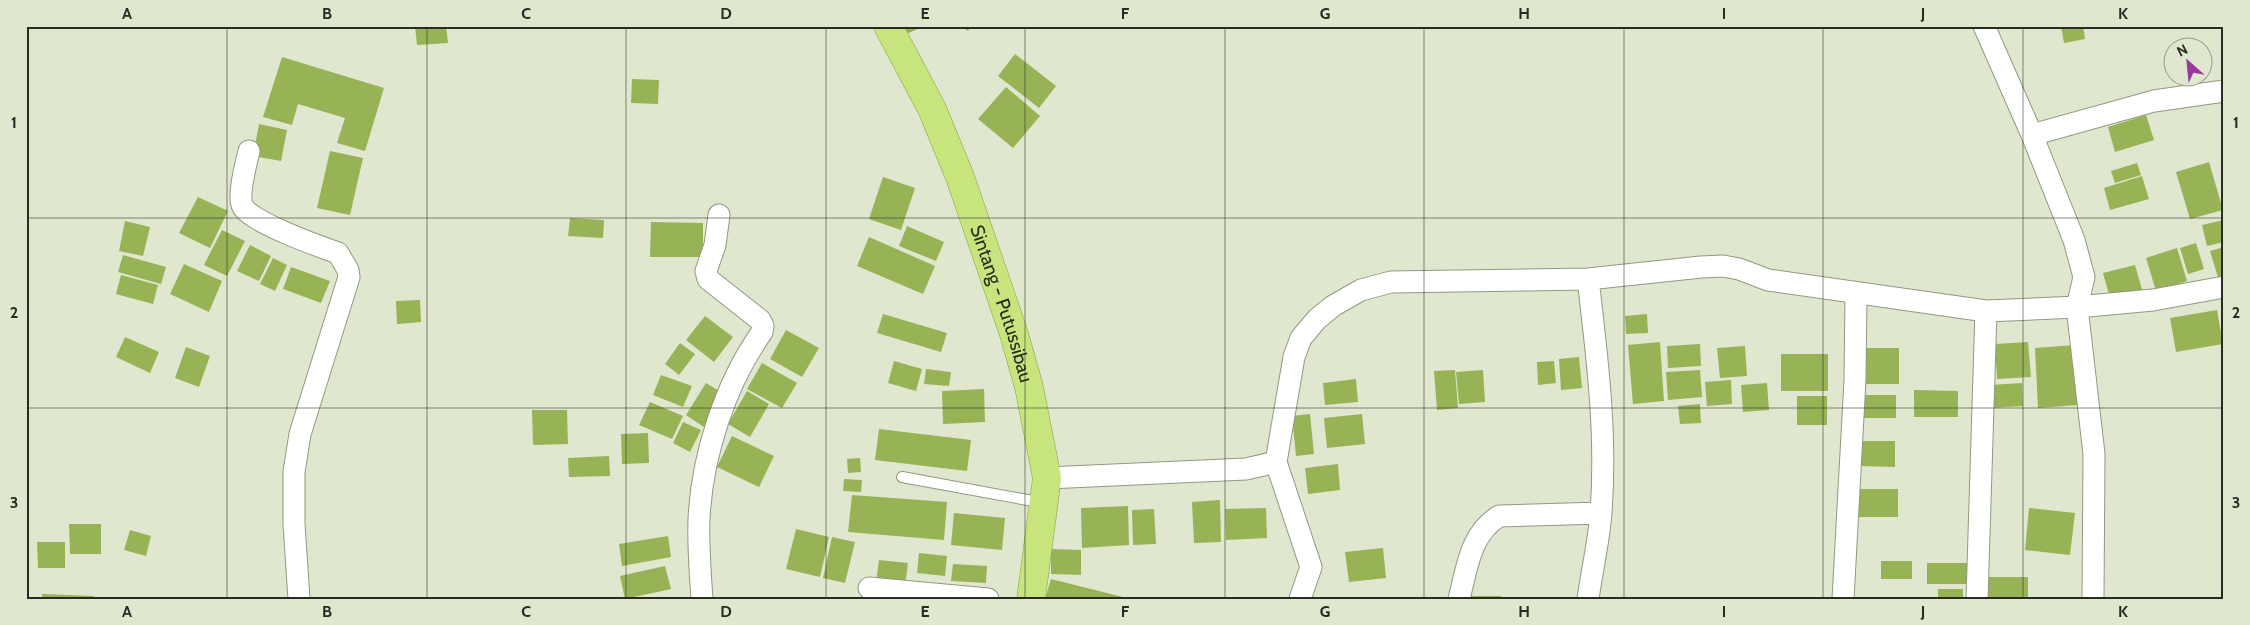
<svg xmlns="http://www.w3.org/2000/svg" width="2250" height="625" font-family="Cabin,sans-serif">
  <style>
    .building { fill: #98b256 }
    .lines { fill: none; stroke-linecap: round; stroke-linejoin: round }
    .service-casing { stroke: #919981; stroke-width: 12 }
    .minor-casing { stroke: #919981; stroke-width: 23 }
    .trunk-casing { stroke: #879f47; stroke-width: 29 }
    .service { stroke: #fff; stroke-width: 10 }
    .minor { stroke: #fff; stroke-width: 21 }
    .trunk { stroke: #c8e47c; stroke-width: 28 }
    .grid { fill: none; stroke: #272b21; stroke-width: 1; stroke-opacity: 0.55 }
    .labels { text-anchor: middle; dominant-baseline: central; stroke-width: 4.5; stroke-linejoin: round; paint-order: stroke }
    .street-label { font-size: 19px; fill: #272b21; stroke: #dfe8ce }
    .neatline { fill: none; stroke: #272b21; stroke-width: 2 }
    .grid-label { font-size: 16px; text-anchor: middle; font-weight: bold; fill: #272b21 }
  </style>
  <rect width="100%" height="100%" fill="#dfe8ce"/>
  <path class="building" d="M415,26h31l2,17 -31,2z
    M900,26h19l1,2 -16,7z
    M960,26h11l-3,5z
    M2061,26h22l2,13 -21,4z
    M1015,54l41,32 -17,22 -41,-32z
    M282,57l102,31 -19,63 -28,-8 8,-25 -47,-14 -6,21 -29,-8z
    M632,79l27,1 -1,24 -27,-1z
    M1006,87l34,29 -27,32 -35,-29z
    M2146,115l8,25 -39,12 -7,-25z
    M259,124l28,6 -6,31 -28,-5z
    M330,151l33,7 -13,57 -33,-7z
    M2209,162l14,48 -33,9 -14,-47z
    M2137,163l4,12 -26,8 -4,-12z
    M2142,176l7,23 -39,11 -6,-22z
    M883,177l32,11 -14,42 -32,-11z
    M198,197l30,14 -18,37 -31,-15z
    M570,218l34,2 -1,18 -35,-2z
    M2224,220v22l-17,4 -5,-21z
    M125,221l25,6 -7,29 -24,-5z
    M651,222l52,1v34h-53z
    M907,226l37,16 -8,19 -37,-15z
    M222,230l23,11 -18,35 -23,-11z
    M869,237l66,29 -12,28 -66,-28z
    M2196,243l8,26 -16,5 -8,-26z
    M250,245l21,11 -12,25 -22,-10z
    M2224,247v36l-4,1 -10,-33z
    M2177,248l10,33 -31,10 -10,-33z
    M123,255l43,12 -5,17 -43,-12z
    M273,258l14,7 -12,26 -15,-7z
    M184,264l38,17 -13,31 -39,-18z
    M2135,265l8,28 -32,9 -8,-29z
    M291,267l39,14 -9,22 -38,-14z
    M121,275l37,10 -5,19 -37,-10z
    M420,300l1,22 -24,2 -1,-23z
    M2217,310l6,34 -47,8 -6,-34z
    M883,314l64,19 -6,19 -64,-19z
    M1647,314l1,19 -22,1 -1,-18z
    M705,316l28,21 -19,25 -28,-22z
    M786,330l33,18 -17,29 -32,-18z
    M125,337l34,15 -9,21 -34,-16z
    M1660,342l4,59 -31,3 -5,-59z
    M2028,342l3,35 -34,2 -2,-35z
    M680,343l15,11 -16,21 -14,-11z
    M1700,344l1,22 -33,2 -1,-22z
    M2075,345l3,60 -40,3 -3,-60z
    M1745,346l2,30 -27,2 -3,-30z
    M186,347l24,9 -11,31 -24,-9z
    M1862,348h37v36h-38z
    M1781,354h47v37h-47z
    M1579,357l3,31 -21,2 -2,-31z
    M894,361l28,8 -6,22 -28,-8z
    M1554,361l2,22 -18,2 -1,-23z
    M762,363l35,20 -15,25 -35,-19z
    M926,369l25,3 -2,14 -25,-2z
    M1455,370l3,38 -21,2 -3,-39z
    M1483,370l2,32 -26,2 -3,-32z
    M1700,370l2,27 -34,3 -2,-28z
    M661,375l31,11 -9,21 -30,-12z
    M1356,379l2,23 -33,3 -2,-22z
    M1731,380l1,24 -25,2 -2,-24z
    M706,383l18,11 -20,33 -18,-12z
    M1767,383l2,27 -26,2 -2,-27z
    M2022,383l1,23 -33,2 -1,-23z
    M984,389l1,33 -42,2 -1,-33z
    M1914,390l44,1v26h-44z
    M747,391l22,13 -19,33 -22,-13z
    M1859,395h37v23h-37z
    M1797,396h30v29h-30z
    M650,402l33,14 -11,23 -33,-14z
    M1700,404l1,19 -21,1 -2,-18z
    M532,410h35l1,34 -35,1z
    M1310,414l4,40 -18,2 -4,-40z
    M1362,414l3,30 -38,4 -3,-30z
    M683,422l18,8 -11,22 -17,-9z
    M879,429l92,11 -4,31 -92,-11z
    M648,433l1,30 -27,1 -1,-30z
    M732,436l42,20 -15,31 -42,-20z
    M1859,441h36v26l-36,-1z
    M609,456l1,20 -41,1 -1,-19z
    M860,458l1,14 -13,1 -1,-14z
    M1338,464l2,26 -32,4 -3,-26z
    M844,479l18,1 -1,12 -18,-1z
    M1853,489h45v28h-45z
    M852,495l95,7 -3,38 -96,-8z
    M1220,500l1,42 -27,1 -2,-41z
    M1128,506l1,39 -47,3 -1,-40z
    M1266,508l1,30 -41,2 -1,-31z
    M2029,508l46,5 -5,42 -45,-5z
    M1154,509l2,35 -23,1 -1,-35z
    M954,513l51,5 -3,32 -51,-5z
    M69,524h32v30h-31z
    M796,529l33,8 -9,40 -34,-8z
    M130,530l21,6 -5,20 -22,-6z
    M668,536l3,21 -49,9 -3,-22z
    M832,537l23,5 -10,41 -22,-5z
    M37,542h28v26h-27z
    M1383,548l3,30 -37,4 -4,-30z
    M1051,549l30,1v25l-30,-1z
    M919,553l28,3 -2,20 -28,-3z
    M879,560l29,3 -3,23 -29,-3z
    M1881,561h31v18h-31z
    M1927,563h42v21h-42z
    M953,564l34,2 -1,17 -35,-2z
    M665,566l6,23 -46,10 -5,-23z
    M1989,577h39v22h-40z
    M1051,579l76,19v1h-82z
    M26,583h2v16h-2z
    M1938,589h25v10h-25z
    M42,594l52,2v3h-52z
    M1465,596h36v3h-36z"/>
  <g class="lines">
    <g class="service-casing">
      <path id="service" d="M902,477l142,26"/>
    </g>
    <g class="minor-casing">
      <path id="minor" d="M1984,26l48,109 42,105 10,37 -7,30 17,147 -1,145
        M2032,135l122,-34 70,-10
        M249,151c-3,13 -11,42 -7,54 5,16 79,42 96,48l10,17 1,7 -49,157 -6,38v52l5,75
        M1276,462l35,105 -11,32
        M1047,478l199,-9 30,-7 18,-105 7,-19 16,-19 16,-13 28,-16 30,-8 197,-3 113,-12 22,-1 16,3 29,11 218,31 91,-4 76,-7 71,-13
        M869,588l119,11
        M702,599c-2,-27 -4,-54 -3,-80 3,-63 26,-135 63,-187l1,-6 -3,-6 -52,-41 -2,-8 9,-26 4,-30
        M1459,599c8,-31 11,-65 40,-83l102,-3
        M1588,599c4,-29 11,-58 13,-87 6,-78 -4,-156 -13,-233
        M1843,599l12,-219 1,-87
        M1977,599l9,-288"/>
    </g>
    <g class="trunk-casing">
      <g id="trunk">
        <path id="s1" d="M888,26l44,83 28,68 54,157 15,53 18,91 -16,121"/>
      </g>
    </g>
    <use href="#service" class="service"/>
    <use href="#minor" class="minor"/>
    <use href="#trunk" class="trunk"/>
  </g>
  <path class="grid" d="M227,26v573M427,26v573M626,26v573M826,26v573M1025,26v573M1225,26v573M1424,26v573M1624,26v573M1823,26v573M2023,26v573M26,218h2198M26,408h2198"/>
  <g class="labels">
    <g class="street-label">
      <text stroke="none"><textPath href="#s1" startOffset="301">Sintang - Putussibau</textPath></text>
    </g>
  </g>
  <rect width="2250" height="625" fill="none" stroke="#dfe8ce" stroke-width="55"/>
  <g transform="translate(2188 62) rotate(333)"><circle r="24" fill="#dfe8ce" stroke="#959c89"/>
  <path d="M0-4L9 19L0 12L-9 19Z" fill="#9a379e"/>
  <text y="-8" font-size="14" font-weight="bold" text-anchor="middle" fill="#272b21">N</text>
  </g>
  <rect x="28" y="28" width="2194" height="570" class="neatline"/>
  <g class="grid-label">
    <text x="127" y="19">A</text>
    <text x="327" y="19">B</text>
    <text x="526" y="19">C</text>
    <text x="726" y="19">D</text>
    <text x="925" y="19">E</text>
    <text x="1125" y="19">F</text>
    <text x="1325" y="19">G</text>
    <text x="1524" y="19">H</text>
    <text x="1724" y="19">I</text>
    <text x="1923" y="19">J</text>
    <text x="2123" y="19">K</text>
    <text x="14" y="128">1</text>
    <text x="2236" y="128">1</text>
    <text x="14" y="318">2</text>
    <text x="2236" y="318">2</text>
    <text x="14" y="508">3</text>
    <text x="2236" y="508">3</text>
    <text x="127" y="617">A</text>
    <text x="327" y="617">B</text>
    <text x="526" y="617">C</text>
    <text x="726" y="617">D</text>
    <text x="925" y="617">E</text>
    <text x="1125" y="617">F</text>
    <text x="1325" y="617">G</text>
    <text x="1524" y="617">H</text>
    <text x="1724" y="617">I</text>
    <text x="1923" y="617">J</text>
    <text x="2123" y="617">K</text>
  </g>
</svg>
